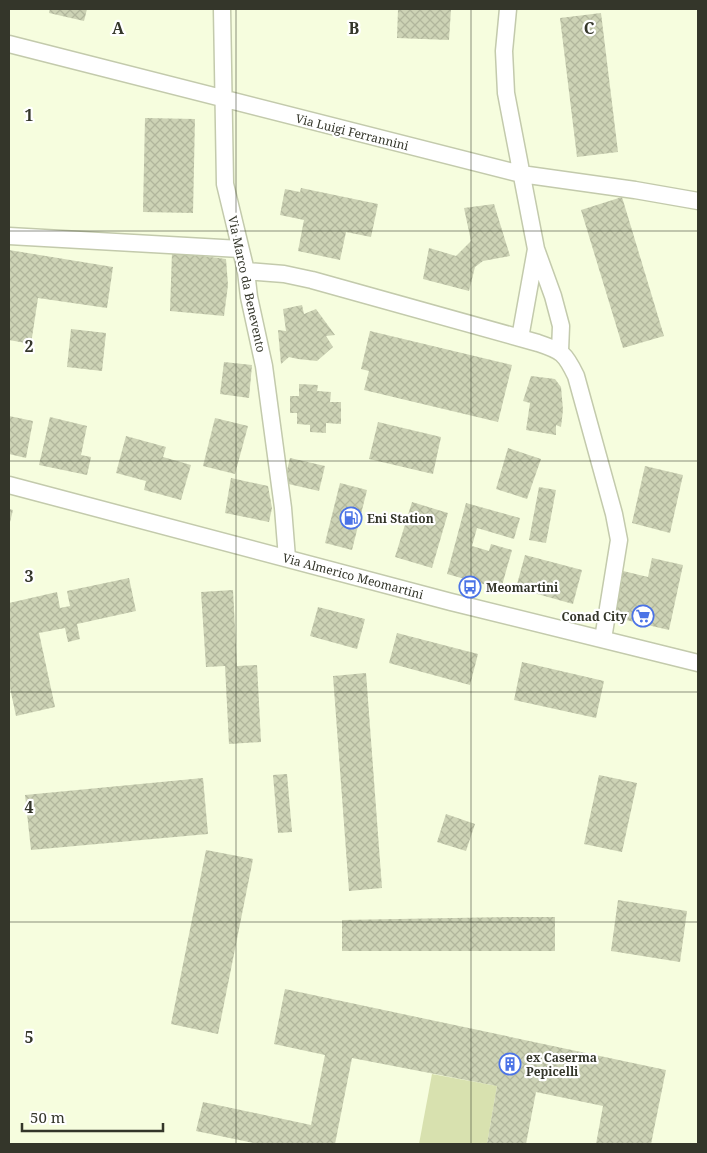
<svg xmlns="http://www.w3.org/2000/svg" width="707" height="1153" font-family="'Noto Serif',serif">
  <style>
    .green { fill: #d8e1af }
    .building { fill: url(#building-cross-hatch) }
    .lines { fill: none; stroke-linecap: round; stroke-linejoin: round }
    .street-casing { stroke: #c3caac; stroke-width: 19 }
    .street { stroke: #fff; stroke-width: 16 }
    .grid { fill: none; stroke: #34362a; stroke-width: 1; stroke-opacity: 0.55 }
    .labels { text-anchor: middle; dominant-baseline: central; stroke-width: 4.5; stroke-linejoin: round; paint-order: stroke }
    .street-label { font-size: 12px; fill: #34362a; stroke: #fff }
    .poi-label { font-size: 12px; font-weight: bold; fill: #34362a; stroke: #fff; text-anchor: start }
    .grid-label { font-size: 16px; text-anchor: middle; font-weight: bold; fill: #34362a; stroke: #fff; stroke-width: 4.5; stroke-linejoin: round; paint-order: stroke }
  </style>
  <defs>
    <pattern id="building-cross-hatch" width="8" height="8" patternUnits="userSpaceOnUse" patternTransform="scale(1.25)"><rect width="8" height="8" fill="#cdd3b5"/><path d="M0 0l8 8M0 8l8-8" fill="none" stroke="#b1b69c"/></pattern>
  </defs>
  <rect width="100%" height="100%" fill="#f6fdde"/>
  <path class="green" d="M432,1074l65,12 -10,58h-68z"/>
  <path class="building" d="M50,9h37l-3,12 -35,-8z
    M398,9h53l-2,31 -52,-2z
    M601,13l17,139 -41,5 -17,-139z
    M145,118l50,1 -2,94 -50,-1z
    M301,188l77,16 -7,33 -25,-5 -6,28 -42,-9 6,-31 -24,-5 5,-26 15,3z
    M622,197l42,139 -41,12 -42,-138z
    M494,204l16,52 -27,5 -8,6 -6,24 -46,-12 6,-31 27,8 15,-15 -7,-33z
    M9,250l104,17 -6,41 -69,-10 -7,46 -22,-4z
    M172,252l54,7 2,26 -4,31 -54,-5z
    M302,305l2,9 12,-5 19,26 -9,1 7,11 -16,14 -19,-2 -9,-2 -8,7 -3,-34 8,1 -3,-22z
    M71,329l35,4 -4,38 -35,-4z
    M370,331l142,34 -14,57 -134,-32 5,-19 -8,-2z
    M224,362l28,3 -3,33 -29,-4z
    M531,376l24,3 6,8 2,23 -2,17 -5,-2v10l-30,-5 4,-27 -7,-2z
    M299,384l19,1 -1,6 14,1 -1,10h11v22l-15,-1v10l-16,-1v-7l-13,-1v-11h-7v-17h9z
    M9,416l24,5 -7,37 -17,-4z
    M50,417l37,9 -6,29 10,2 -4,18 -48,-10z
    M215,418l33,8 -13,48 -32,-8z
    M378,422l63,15 -8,37 -64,-15z
    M126,436l40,11 -3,10 28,8 -10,35 -37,-10 2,-9 -30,-8z
    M508,448l33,11 -14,40 -31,-10z
    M290,458l35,8 -6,25 -35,-8z
    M645,466l38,9 -13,58 -38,-10z
    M231,478l37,8 4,22 -3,14 -44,-9z
    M340,483l27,7 -15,60 -27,-7z
    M539,487l17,3 -10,53 -17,-3z
    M412,502l36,11 -16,55 -37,-11z
    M466,503l54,15 -6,21 -37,-11 -5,18 17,5 2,-7 21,6 -11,39 -54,-15z
    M9,509l4,1 -4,16z
    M525,555l57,15 -9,34 -57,-16z
    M652,558l31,7 -14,65 -56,-13 10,-46 25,6z
    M129,578l7,33 -59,13 3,15 -12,3 -3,-14 -26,5 16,74 -39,9 -7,-33v-80l48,-11 3,16 10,-2 -3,-15z
    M233,590l4,76 20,-1 4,77 -32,2 -4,-78 -19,1 -5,-75z
    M318,607l47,12 -8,30 -47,-13z
    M397,633l81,21 -8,31 -81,-22z
    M522,662l82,19 -8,37 -82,-18z
    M366,673l16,215 -33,3 -16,-215z
    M287,774l5,58 -14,1 -5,-58z
    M599,775l38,8 -15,69 -38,-8z
    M203,778l5,56 -177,16 -6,-55z
    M446,814l29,10 -9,27 -29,-9z
    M206,850l47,9 -35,175 -47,-10z
    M618,900l69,11 -7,51 -69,-11z
    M512,917h43v34h-213v-31z
    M285,989l381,81 -15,74h-55l7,-38 -67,-14 -10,52h-39l10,-58 -145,-28 -17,86h-76l-63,-13 7,-29 108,23 14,-70 -51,-11z"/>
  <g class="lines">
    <g class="street-casing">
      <path id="street" d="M222,9l3,175 21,87 3,26 15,69 19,142 4,50
        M508,9l-4,42 2,42 30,156 17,47 8,30 -1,25
        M9,44l512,130 114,16 63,11
        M9,236l231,13
        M246,271l38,3 28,6 226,63c24,8 27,10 38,33l38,138 5,26 -16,99
        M520,338l16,-89
        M9,485l442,117 247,61"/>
    </g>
    <use href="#street" class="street"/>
  </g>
  <path class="grid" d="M236,9v1135M471,9v1135M9,231h689M9,461h689M9,692h689M9,922h689"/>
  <defs>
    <g id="fuel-ring" transform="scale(1.125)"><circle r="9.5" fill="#fff" stroke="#4b73e6" stroke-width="1.5"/><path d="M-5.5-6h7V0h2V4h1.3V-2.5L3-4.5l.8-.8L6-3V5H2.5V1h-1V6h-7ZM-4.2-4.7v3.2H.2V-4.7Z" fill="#4b73e6"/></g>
    <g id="bus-ring" transform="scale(1.125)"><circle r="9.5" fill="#fff" stroke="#4b73e6" stroke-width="1.5"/><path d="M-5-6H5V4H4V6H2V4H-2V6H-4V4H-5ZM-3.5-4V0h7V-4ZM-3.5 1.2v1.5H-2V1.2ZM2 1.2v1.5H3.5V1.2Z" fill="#4b73e6"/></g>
    <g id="supermarket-ring" transform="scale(1.125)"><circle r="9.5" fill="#fff" stroke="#4b73e6" stroke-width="1.5"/><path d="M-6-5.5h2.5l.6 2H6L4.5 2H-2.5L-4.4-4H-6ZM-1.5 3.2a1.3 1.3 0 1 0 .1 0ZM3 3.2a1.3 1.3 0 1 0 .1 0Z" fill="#4b73e6"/></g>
    <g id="building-ring" transform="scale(1.125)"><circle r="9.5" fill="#fff" stroke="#4b73e6" stroke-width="1.5"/><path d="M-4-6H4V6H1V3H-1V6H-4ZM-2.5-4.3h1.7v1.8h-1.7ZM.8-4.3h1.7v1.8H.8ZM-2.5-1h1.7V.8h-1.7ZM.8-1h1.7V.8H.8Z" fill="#4b73e6"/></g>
  </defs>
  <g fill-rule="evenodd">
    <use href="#fuel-ring" x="351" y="518"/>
    <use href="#bus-ring" x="470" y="587"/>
    <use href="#supermarket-ring" x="643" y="616"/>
    <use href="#building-ring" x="510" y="1064"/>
  </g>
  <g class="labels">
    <g class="street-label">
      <text transform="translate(352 132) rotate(14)">Via Luigi Ferrannini</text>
      <text transform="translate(247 284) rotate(78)">Via Marco da Benevento</text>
      <text transform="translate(353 576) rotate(15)">Via Almerico Meomartini</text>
    </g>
    <g class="poi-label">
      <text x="367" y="518">Eni Station</text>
      <text x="486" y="587">Meomartini</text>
      <text x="627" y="616" text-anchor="end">Conad City</text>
      <text x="526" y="1057">ex Caserma<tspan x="526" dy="14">Pepicelli</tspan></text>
    </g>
  </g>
  <g class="grid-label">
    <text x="118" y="34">A</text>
    <text x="354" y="34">B</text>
    <text x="589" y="34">C</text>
    <text x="29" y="121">1</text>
    <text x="29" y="352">2</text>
    <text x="29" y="582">3</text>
    <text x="29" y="813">4</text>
    <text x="29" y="1043">5</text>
  </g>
  <rect width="707" height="1153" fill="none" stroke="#34362a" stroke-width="20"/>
  <path d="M22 1123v8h141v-8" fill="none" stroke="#34362a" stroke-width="2.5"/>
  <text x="30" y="1123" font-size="15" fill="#34362a" stroke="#ffffff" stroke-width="4" paint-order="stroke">50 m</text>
</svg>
